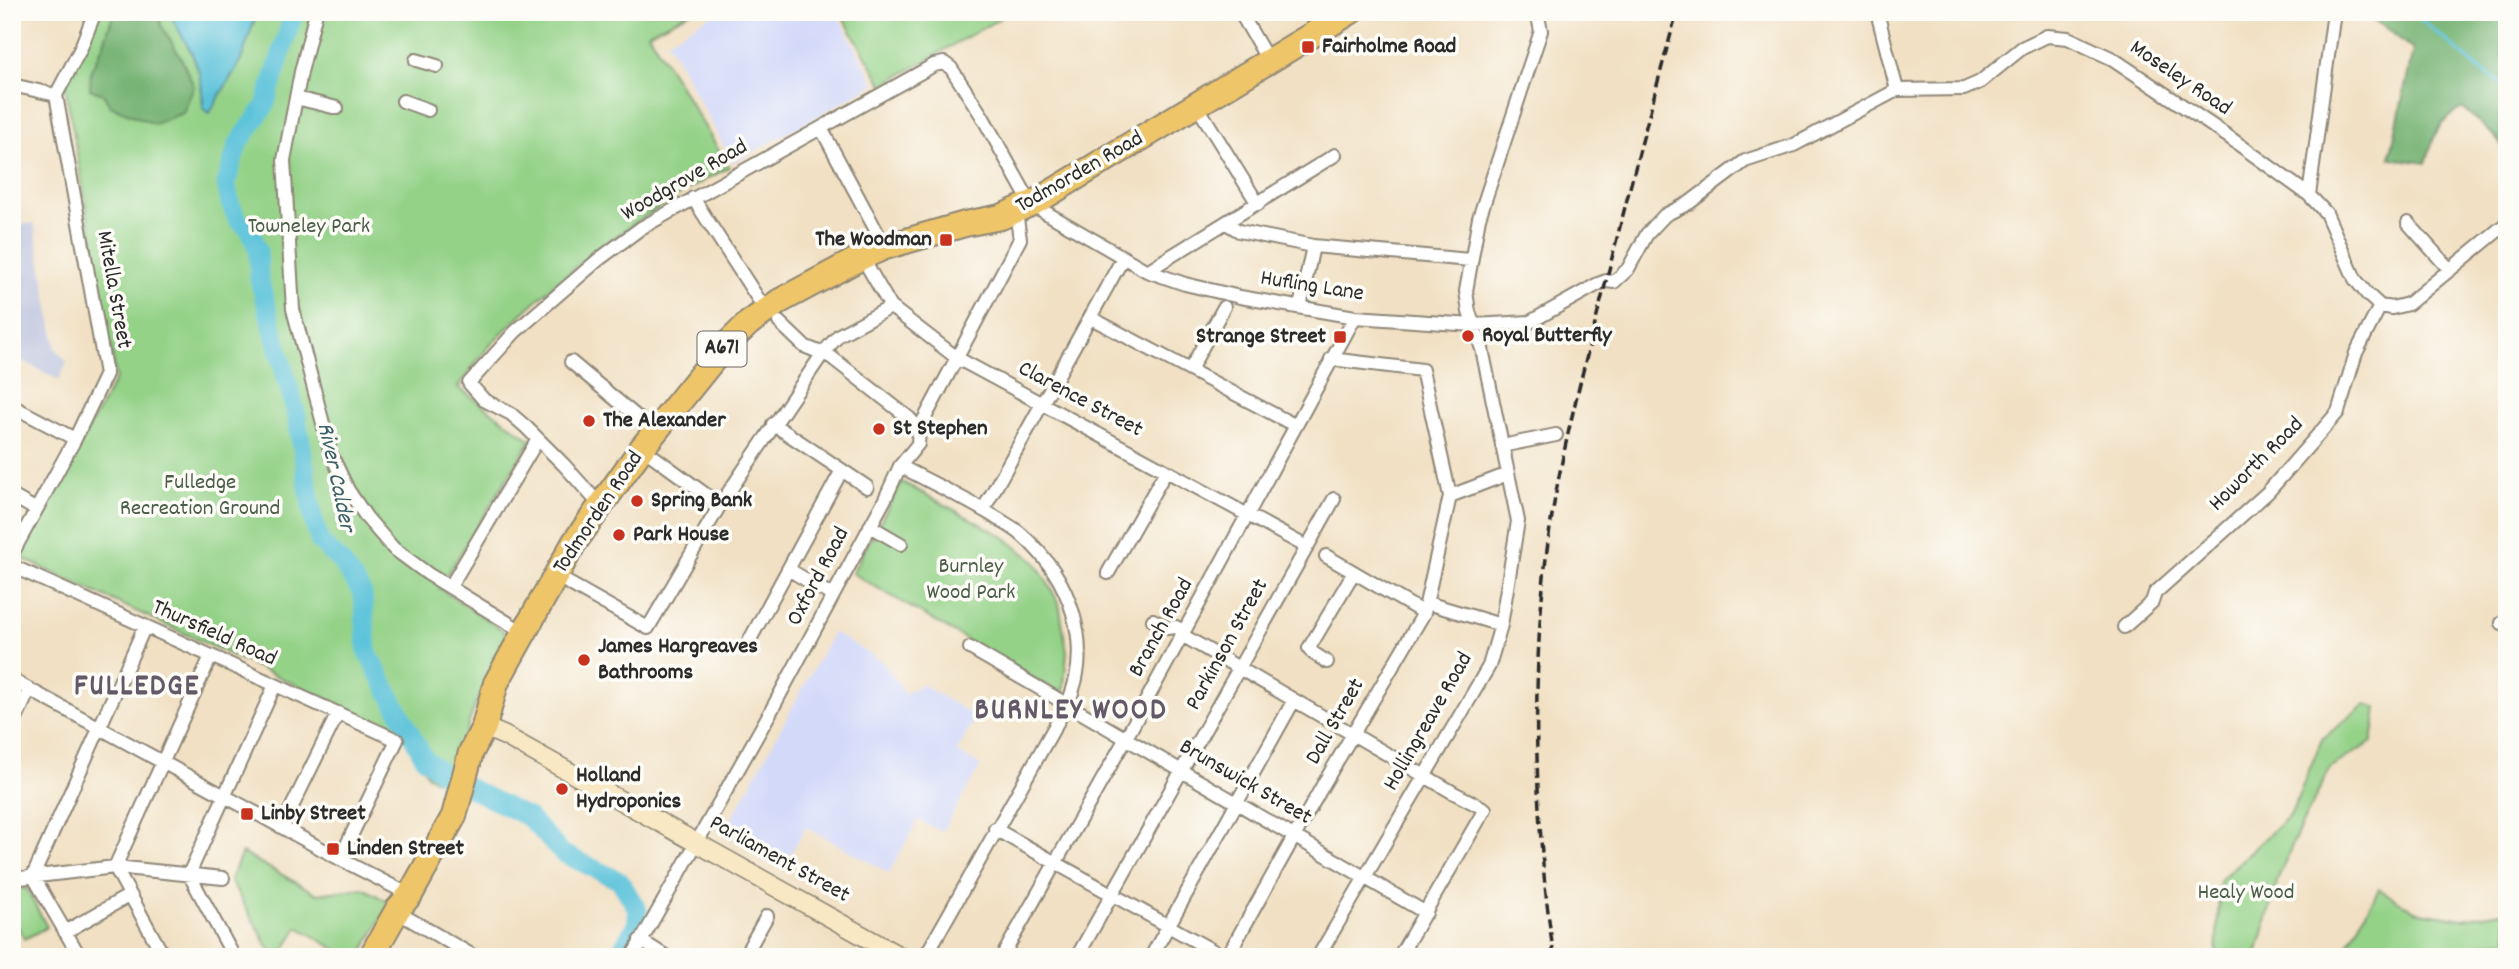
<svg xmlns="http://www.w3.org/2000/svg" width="2519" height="969" font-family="Dekko,sans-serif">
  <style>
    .built { fill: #d3d9f9 }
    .industrial { fill: #bcc3de }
    .green { fill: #94d288; stroke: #607e5a; stroke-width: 2 }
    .forest { fill: #77b474; stroke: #517050; stroke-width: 2 }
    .water { fill: #5dc3da; stroke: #447782; stroke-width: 2 }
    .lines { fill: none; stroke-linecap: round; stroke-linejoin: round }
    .stream { stroke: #5dc3da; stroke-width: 3.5 }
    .river { stroke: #5dc3da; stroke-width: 19 }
    .street-casing { stroke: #8e8677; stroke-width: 16 }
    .secondary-casing { stroke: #8e8677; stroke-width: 21 }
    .highway-casing { stroke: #8e8677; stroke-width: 28 }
    .street { stroke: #fff; stroke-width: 12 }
    .secondary { stroke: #f8e8c3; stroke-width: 18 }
    .highway { stroke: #eec569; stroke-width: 24 }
    .rail { stroke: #2b2b2b; stroke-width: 3.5; stroke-dasharray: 10 5; stroke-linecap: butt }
    .poi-dot { fill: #c8321e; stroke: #fdfcf7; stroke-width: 2.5 }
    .labels { text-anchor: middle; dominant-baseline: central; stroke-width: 7; stroke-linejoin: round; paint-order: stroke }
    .shield { fill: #fdfcf7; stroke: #6a6a68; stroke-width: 2 }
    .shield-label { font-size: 21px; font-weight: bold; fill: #2b2b2b }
    .poi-label { font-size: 23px; font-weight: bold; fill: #2b2b2b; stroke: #fdfcf7; text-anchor: start }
    .street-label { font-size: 23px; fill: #2b2b2b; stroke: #fdfcf7 }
    .park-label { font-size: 23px; fill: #4a5d47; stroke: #fdfcf7 }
    .water-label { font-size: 24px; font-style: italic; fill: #3c6068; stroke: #fdfcf7 }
    .district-label { font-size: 30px; font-weight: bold; letter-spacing: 2px; fill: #645968; stroke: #fdfcf7 }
  </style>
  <rect width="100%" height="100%" fill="#fdfcf7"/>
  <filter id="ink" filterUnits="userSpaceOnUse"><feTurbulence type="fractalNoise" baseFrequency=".0143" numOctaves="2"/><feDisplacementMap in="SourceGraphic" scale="14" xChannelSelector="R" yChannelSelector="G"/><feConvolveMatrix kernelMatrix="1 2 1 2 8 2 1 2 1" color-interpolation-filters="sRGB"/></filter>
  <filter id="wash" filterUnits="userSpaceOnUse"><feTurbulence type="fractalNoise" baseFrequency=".00686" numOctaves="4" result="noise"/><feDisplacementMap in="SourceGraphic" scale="28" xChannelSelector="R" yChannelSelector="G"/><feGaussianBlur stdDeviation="1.57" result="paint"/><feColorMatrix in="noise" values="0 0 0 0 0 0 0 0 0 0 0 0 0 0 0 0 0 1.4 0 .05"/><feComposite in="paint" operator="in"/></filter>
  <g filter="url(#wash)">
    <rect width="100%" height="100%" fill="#f1e0c3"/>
    <path class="built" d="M717,12h119l39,72 -142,79 -66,-122z
      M833,632l50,30 22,32 16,-10 55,33 -19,35 24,14 -39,66 -24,-12 -29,53 -83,-46 -23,40 -59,-34z"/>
    <path class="industrial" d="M34,223l22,126 11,13 -8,18 -47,-25v-129z"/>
    <path class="green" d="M100,12h591l-43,21 81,134c-86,45 -166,104 -235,174 -13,14 -24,30 -36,46l73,53 -92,148 65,43c4,25 -18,47 -27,70 -11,28 -20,56 -27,85l-22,-10 -26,-42 -383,-177 97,-179 -51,-293z
      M840,12h171l-128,73z
      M902,482l101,54 33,27 23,40 8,49 -4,44 -211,-123z
      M2366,704l11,4 -5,34 -41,25 -34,67 -19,44 -21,77 12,2h-53l4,-77 71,-66 31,-75z
      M242,853l75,41 46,-6 27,15 -30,54h-11l-51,-30 -18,30h-6l-44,-77z
      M26,888l21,39 -22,12 -13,-21v-28z
      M2379,889l36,22 48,8 44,-8v28l-45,9 -3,9h-118z"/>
    <path class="forest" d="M114,12h45l2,13 19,31 14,30 -11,27 -29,11 -44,-18 -7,-12 -13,-5 1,-19 12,-24z
      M2355,12h152v139l-13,-15 -31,-28c-27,15 -29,26 -37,55l-36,-5 23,-108 -29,-24z"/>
    <path class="water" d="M169,12h88l-16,48 -32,54 -6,-6c-1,-49 -14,-56 -34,-96z"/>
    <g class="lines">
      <path class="stream" d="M2412,12l69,58 26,18"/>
      <path class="river" d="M294,12l-29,94 -27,38 -12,39 4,20 8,17 12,10 8,21 1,28 38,138 16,101 7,24 22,21 21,31 4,58 57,106 22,18 83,42 33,35 58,28 18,29 -2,15 -19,32"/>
    </g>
  </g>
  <g filter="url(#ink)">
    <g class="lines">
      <g class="street-casing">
        <path id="street" d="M316,12l-15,60 -17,88 9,149 38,145 17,36 19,28 26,30 35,26 95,58
          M1240,12l28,48
          M1877,12l20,78
          M416,60l21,6
          M12,85l44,10
          M56,95l24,-45 15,-38
          M296,98l41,10
          M403,101l25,9
          M1196,104l62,100
          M821,128l64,119
          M2309,195l25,-183
          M693,198l73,113
          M1226,223l13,8 74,15 157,14
          M2408,223l42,47
          M862,257l29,50 66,51 350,189
          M1147,271l188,-116
          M1300,307l13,-61
          M1091,318l205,108
          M779,322l25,24 27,11 78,61 10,11
          M571,362l84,70
          M1190,370l34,-63
          M12,406l63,33
          M773,424l94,63
          M1502,446l54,-11
          M642,448l78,57
          M900,466c32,17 65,32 95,51 9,6 20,11 27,18 48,42 73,110 45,170l-142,252
          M12,496l23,13
          M1450,496l58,-22
          M600,505l-36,-40 -38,-38 -15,-13 -27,-14 -15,-17 46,-51 83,-72 43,-32 293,-163 10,-2 7,5 31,48 49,88 116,67 38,13 55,13 115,20 118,8 57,-3 68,-38 8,-3 8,1 14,-13 19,-35 18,-19 24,-12 56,-42 49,-16 103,-55 67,-1 16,-7 42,-34 25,-12 21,2 45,21 113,76 83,60 17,18 29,66 12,15 13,12 12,2 16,-4 99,-81
          M983,510l140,-252
          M870,526l31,18
          M12,554l63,-115 31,-65 -50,-279
          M1326,556l98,57
          M12,566l385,174 -57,119
          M788,569l45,27
          M1108,573l58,-102
          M556,576l92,52 72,-123 103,-152 16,-18 52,-28
          M450,587l88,-148
          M1427,603l74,22
          M1153,620l14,8 9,-1 8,5
          M2502,623l5,-1
          M2124,627l28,-25 3,-9 113,-101 70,-80 18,-59 24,-47
          M1182,635l272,158 31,16 -86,148
          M747,645l95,-175
          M970,648l456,265
          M1327,662l-14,-9 -4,-5 45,-76
          M12,680l328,179 70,36
          M12,728l17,-38
          M282,827l56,-114
          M995,829l229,128
          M12,879l103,-12 108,11
          M397,912l78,45
          M65,932l65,-37
          M640,940l27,17
          M80,957l-47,-81 112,-250
          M148,957l12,-7
          M164,957l-49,-90 96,-211
          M234,957l-45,-83 86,-189
          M632,957l139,-246 114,-212 15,-33 18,-22 1,-15 101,-190 -4,-27
          M744,957l23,-41
          M1002,957l124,-219 229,-421
          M1077,957l257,-458
          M1151,957l143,-257
          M1227,957l96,-172 101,-172 26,-117 -28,-126 -91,-11
          M1318,957l171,-291 12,-41 17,-104 -36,-172 -13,-37 -3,-21 13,-73 62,-187 -4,-19"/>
      </g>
      <g class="secondary-casing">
        <path id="secondary" d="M484,727l21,9 396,221"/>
      </g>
      <g class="highway-casing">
        <path id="highway" d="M371,957l27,-48 12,-14 44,-79 17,-64 13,-25 12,-44 78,-140 68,-95 79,-98 28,-27 31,-22 82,-44 23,-10 80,-23 36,-7 36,-16 313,-189"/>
      </g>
      <use href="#street" class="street"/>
      <use href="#secondary" class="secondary"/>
      <use href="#highway" class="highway"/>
      <path class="rail" d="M1554,957c-19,-129 -23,-261 -9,-390 10,-93 35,-184 58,-274 24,-94 48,-188 74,-281"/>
    </g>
  </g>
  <g class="poi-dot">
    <rect x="1301" y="40" width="14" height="14" rx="3.5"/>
    <rect x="939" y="233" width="14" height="14" rx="3.5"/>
    <circle cx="1468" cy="336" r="7"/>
    <rect x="1333" y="330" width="14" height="14" rx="3.5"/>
    <circle cx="589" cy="421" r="7"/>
    <circle cx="879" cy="429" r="7"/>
    <circle cx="637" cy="501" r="7"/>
    <circle cx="619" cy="535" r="7"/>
    <circle cx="584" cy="660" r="7"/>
    <circle cx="562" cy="789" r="7"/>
    <rect x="240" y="807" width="14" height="14" rx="3.5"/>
    <rect x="326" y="842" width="14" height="14" rx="3.5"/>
  </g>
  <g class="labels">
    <rect class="shield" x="697.5" y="331.5" width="49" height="35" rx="5"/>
    <g class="shield-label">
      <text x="722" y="349">A671</text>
    </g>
    <g class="poi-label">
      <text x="1322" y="47">Fairholme Road</text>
      <text x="932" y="240" text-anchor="end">The Woodman</text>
      <text x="1482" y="336">Royal Butterfly</text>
      <text x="1326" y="337" text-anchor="end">Strange Street</text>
      <text x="603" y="421">The Alexander</text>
      <text x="893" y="429">St Stephen</text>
      <text x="651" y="501">Spring Bank</text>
      <text x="633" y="535">Park House</text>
      <text x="598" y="647">James Hargreaves<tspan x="598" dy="26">Bathrooms</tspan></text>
      <text x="576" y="776">Holland<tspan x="576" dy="26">Hydroponics</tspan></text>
      <text x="261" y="814">Linby Street</text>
      <text x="347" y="849">Linden Street</text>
    </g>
    <g class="street-label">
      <text transform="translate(2180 79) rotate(34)">Moseley Road</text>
      <text transform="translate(1080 173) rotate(-30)">Todmorden Road</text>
      <text transform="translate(685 181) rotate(-30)">Woodgrove Road</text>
      <text transform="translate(1312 287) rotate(9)">Hufling Lane</text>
      <text transform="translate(113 290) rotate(80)">Mitella Street</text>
      <text transform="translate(1080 400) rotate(28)">Clarence Street</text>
      <text transform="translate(2257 465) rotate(-45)">Howorth Road</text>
      <text transform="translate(599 513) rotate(-56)">Todmorden Road</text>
      <text transform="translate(819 577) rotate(-62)">Oxford Road</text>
      <text transform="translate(1162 628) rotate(-61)">Branch Road</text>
      <text transform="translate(214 634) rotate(24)">Thursfield Road</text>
      <text transform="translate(1228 645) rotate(-61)">Parkinson Street</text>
      <text transform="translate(1336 722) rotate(-60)">Dall Street</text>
      <text transform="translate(1429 722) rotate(-60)">Hollingreave Road</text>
      <text transform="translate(1245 783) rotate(30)">Brunswick Street</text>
      <text transform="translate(779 860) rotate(29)">Parliament Street</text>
    </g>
    <g class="park-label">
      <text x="309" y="227">Towneley Park</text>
      <text x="200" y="483">Fulledge<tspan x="200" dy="26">Recreation Ground</tspan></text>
      <text x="971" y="567">Burnley<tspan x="971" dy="26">Wood Park</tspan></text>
      <text x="2246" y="893">Healy Wood</text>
    </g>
    <g class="water-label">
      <text transform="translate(335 477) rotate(78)">River Calder</text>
    </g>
    <g class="district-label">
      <text x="137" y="688">FULLEDGE</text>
      <text x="1071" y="712">BURNLEY WOOD</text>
    </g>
  </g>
  <rect width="2519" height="969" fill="none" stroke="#fdfcf7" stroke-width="42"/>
</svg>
